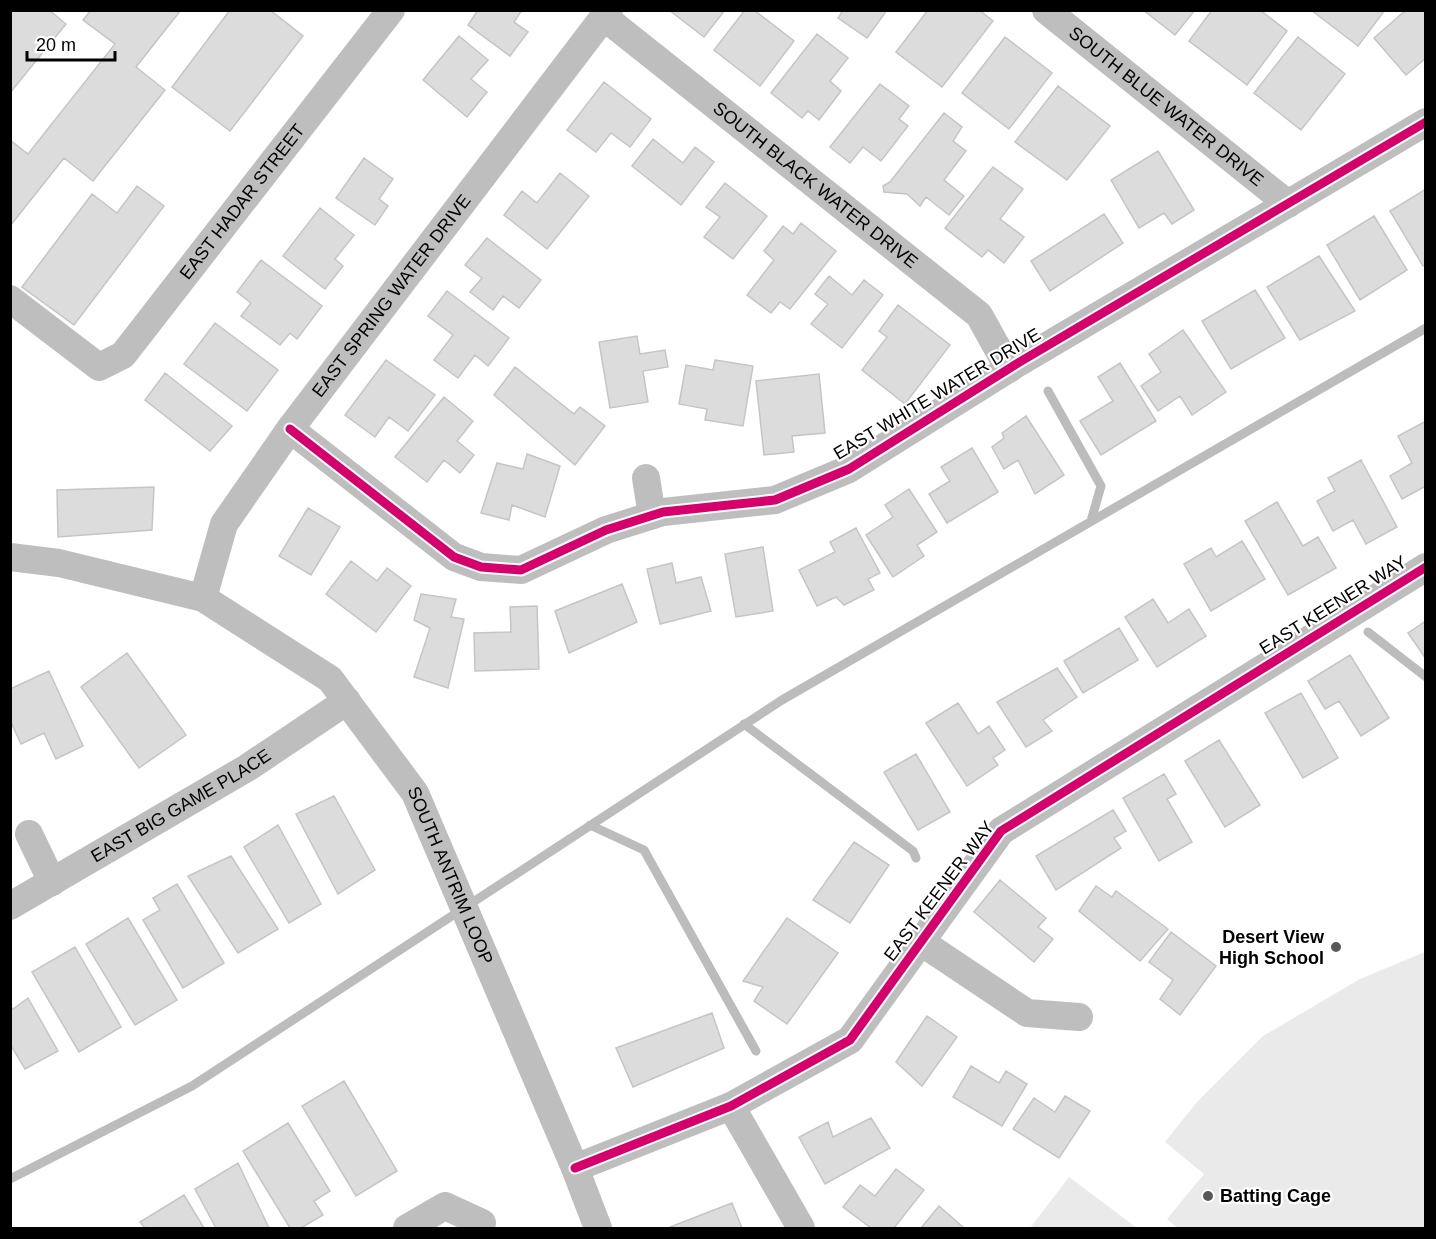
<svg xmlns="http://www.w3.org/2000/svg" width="1436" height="1239" font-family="Helvetica,sans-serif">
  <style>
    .green { fill: #eaeaea }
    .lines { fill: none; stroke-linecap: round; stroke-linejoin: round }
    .stream { stroke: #bcbcbc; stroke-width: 9 }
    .building { fill: #dcdcdc; stroke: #c5c5c5; stroke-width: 1.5 }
    .minor { stroke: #bebebe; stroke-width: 28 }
    .cycleway-casing { stroke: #fff; stroke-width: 13 }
    .cycleway { stroke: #d6006c; stroke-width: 9 }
    .poi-dot { fill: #595959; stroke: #fff; stroke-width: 2 }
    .labels { text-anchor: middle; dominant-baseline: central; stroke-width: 4.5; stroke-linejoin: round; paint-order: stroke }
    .street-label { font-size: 18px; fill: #000; stroke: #fff }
    .poi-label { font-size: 18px; font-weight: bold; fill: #000; stroke: #fff; text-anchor: end }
  </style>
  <rect width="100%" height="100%" fill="#fff"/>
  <path class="green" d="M1425,952v276h-248l-10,-9 37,-45 -39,-32 32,-40 66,-66 97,-57z
    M1069,1177l68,51h-107z"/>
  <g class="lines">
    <path class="stream" d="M1048,391l53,95 -10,35
      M1368,632l58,45
      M744,724l169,127 3,7
      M590,825l54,25 112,201
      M10,1179l182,-93 590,-386 644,-372"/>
  </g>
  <path class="building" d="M10,10h39l17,14 -56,69z
    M91,10h90l-45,57 29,23 -72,91 -29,-23 -54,68v-86l18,14 87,-110 -32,-24z
    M230,10h40l33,26 -73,95 -58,-44z
    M478,10h44l-8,12 14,10 -18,24 -42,-31z
    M669,10h56l-21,27z
    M745,10h9l40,31 -34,45 -46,-36z
    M843,10h44l-20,28 -29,-20z
    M928,10h51l14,11 -51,66 -46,-35z
    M1143,10h52l-20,25z
    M1212,10h48l27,21 -40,54 -58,-44z
    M1311,10h74l-27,36z
    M1406,10h20v48l-20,17 -32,-37z
    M817,34l31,24 -18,23 11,10 -22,29 -11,-9 -6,7 -31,-25z
    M459,36l29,24 -17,19 16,13 -20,25 -44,-37z
    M1005,37l47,36 -43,56 -47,-36z
    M1298,37l47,37 -44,56 -47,-37z
    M604,82l47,37 -21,28 -19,-14 -15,19 -29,-22z
    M880,84l29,22 -10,13 9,7 -27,35 -18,-14 -13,16 -20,-16z
    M1058,86l52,40 -43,54 -52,-38z
    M944,113l18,14 -9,14 13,10 -22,29 20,16 -15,19 -23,-18 -6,9 -13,-12 -23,-2 -1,-6 7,-4z
    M653,139l30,24 12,-16 19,15 -33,43 -49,-39z
    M1158,151l36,59 -22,14 -8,-11 -25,15 -28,-48z
    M364,158l29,21 -14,20 9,7 -13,19 -39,-27z
    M993,167l30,22 -23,30 24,18 -20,26 -16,-13 -6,7 -37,-29z
    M560,173l29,23 -42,53 -43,-34 18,-24 15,12z
    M725,183l42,33 -34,43 -29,-22 16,-20 -14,-10z
    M137,186l27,20 -90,119 -52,-38 70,-93 25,19z
    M1426,189v75l-3,2 -33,-55z
    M320,208l34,27 -19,24 8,7 -18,23 -42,-33z
    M1104,214l19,29 -73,48 -19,-30z
    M1374,216l33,54 -47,30 -33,-55z
    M801,223l35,28 -46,58 -10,-7 -9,11 -24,-18 27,-35 -10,-9 19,-25 10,8z
    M487,238l54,42 -22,28 -16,-12 -10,14 -23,-18 12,-14 -17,-13z
    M1319,256l36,55 -55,29 -33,-53z
    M261,260l61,46 -25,33 -7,-6 -10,12 -39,-29 10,-13 -14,-11z
    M829,276l23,19 12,-15 19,15 -41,53 -31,-24 17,-20 -13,-10z
    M1255,290l30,48 -54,31 -29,-48z
    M447,291l62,47 -21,28 -13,-11 -17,23 -24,-18 19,-25 -25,-19z
    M898,305l52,40 -45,59 -43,-34 25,-33 -8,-6z
    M215,323l63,47 -31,41 -63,-47z
    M1183,330l43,62 -34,23 -12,-19 -22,15 -17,-25 20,-14 -12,-18z
    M637,336l3,18 25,-4 3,17 -25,4 5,31 -38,6 -11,-66z
    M386,360l49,35 -27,36 -19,-14 -14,20 -30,-22z
    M715,360l38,6 -10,60 -38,-6 2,-11 -28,-5 7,-39 27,5z
    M1120,363l36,58 -55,34 -21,-34 33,-20 -15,-24z
    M515,367l59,47 6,-7 25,19 -30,39 -81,-70z
    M165,373l67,53 -22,25 -65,-51z
    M819,374l6,59 -33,3 2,16 -30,3 -8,-74z
    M444,397l29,24 -16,20 17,14 -14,18 -16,-13 -17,22 -32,-25z
    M1026,416l38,59 -29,19 -17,-34 -14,9 -12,-22 12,-9 -2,-5z
    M1426,421v65l-24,13 -12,-23 22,-13 -14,-27z
    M972,448l26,44 -51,31 -18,-29 21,-13 -9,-14z
    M527,454l33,12 -15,51 -33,-12 -3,15 -28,-7 16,-50 26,6z
    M1361,460l36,67 -31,17 -13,-24 -20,11 -16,-30 18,-10 -7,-13z
    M154,487l-2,43 -94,7 -1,-47z
    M909,489l28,43 -20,13 7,11 -31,21 -27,-42 27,-18 -8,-12z
    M1277,502l26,44 15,-9 18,31 -48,27 -43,-74z
    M308,508l32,19 -29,48 -32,-19z
    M856,528l24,45 -12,6 6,11 -30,15 -8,-8 -19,9 -18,-36 36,-18 -5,-10z
    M1242,541l23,38 -54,32 -27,-47 27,-16 5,9z
    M763,547l10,64 -37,6 -11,-63z
    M351,561l26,20 10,-13 24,18 -35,46 -50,-38z
    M672,563l4,20 25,-6 10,34 -51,13 -13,-55z
    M622,584l15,38 -68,31 -14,-42z
    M421,594l35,5 -5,18 13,2 -16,69 -34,-11 16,-49 -16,-8z
    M1153,599l15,24 21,-14 17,27 -49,31 -32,-50z
    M537,606l2,63 -64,2 -1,-38 37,-1 -1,-25z
    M1426,621v38l-18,-26z
    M1119,628l19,32 -55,33 -19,-32z
    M127,653l59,82 -47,33 -58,-81z
    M1350,655l39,63 -28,18 -22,-35 -14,8 -17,-28z
    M1057,668l20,29 -34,23 9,11 -26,16 -29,-45z
    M49,671l34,75 -27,13 -12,-26 -23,11 -11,-24v-31z
    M1301,693l37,65 -35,20 -38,-65z
    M958,703l20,31 11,-8 16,24 -12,8 5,7 -31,21 -41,-63z
    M1219,740l41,65 -35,22 -40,-66z
    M916,754l34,58 -32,18 -34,-58z
    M1164,774l12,20 -9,5 25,43 -33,19 -36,-63z
    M334,796l41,74 -37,24 -42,-80z
    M1113,810l13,21 -12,7 7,10 -65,42 -20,-34z
    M278,825l43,79 -32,19 -45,-76z
    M854,842l35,23 -39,58 -37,-23z
    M231,856l47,73 -40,24 -50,-77z
    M1000,880l46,38 -8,9 15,12 -19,23 -60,-50z
    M177,884l47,79 -41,25 -40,-68 17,-10 -7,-12z
    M1096,886l16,11 4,-6 52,38 -28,32 -61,-50z
    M128,918l49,82 -42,25 -49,-81z
    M787,918l51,35 -51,71 -33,-23 9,-14 -20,-6z
    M1171,932l45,34 -36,49 -20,-16 13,-19 -24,-18z
    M75,947l46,80 -42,25 -47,-80z
    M28,998l30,53 -33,18 -15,-25v-38l3,3z
    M712,1013l12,35 -91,39 -17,-39z
    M927,1016l30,21 -35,49 -26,-24z
    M971,1066l28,17 7,-12 21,13 -25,42 -49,-29z
    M344,1081l53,90 -41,25 -54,-90z
    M1065,1096l25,15 -31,47 -46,-29 21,-31 21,14z
    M871,1118l19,30 -65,36 -26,-47 29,-15 5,15z
    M288,1123l42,68 -16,10 9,14 -22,13h-11l-47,-77z
    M238,1163l31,65h-53l-21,-39z
    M896,1169l28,21 -30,38h-23l-28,-21 17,-22 15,11z
    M184,1195l20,33h-59l-5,-6z
    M732,1203l10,25h-72v-1z
    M939,1206l25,22h-43z"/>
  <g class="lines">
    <g class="minor">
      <path id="s1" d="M1046,10l242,194"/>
      <path id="s2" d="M604,17l375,298 30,54"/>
      <path id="s3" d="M10,299l89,68 24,-12 268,-345"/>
      <path d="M290,429l164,128 27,10 40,3 85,-40 57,-18 112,-12 74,-31 169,-106 408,-241"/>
      <path d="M646,478l6,37"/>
      <path id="s4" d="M10,557l49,6 144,35 127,81 85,114 160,375 23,60"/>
      <path id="s5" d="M203,598l21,-74 66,-95 319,-419"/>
      <path d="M29,834l23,48"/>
      <path id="s6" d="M10,906l237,-138 100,-67"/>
      <path d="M921,942l106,71 52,4"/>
      <path d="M731,1106l70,122"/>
      <path d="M575,1168l156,-62 119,-66 151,-209 425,-264"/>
      <path d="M407,1228l38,-22 37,17"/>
    </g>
    <g class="cycleway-casing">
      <path id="cycleway" d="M290,429l164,128 27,10 40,3 85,-40 57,-18 112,-12 74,-31 169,-106 408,-241
        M575,1168l156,-62 119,-66 151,-209 425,-264"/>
    </g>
    <use href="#cycleway" class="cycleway"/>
  </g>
  <g class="poi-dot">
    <circle cx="1336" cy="947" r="6"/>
    <circle cx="1208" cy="1196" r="6"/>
  </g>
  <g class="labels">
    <g class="street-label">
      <text stroke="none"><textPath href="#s1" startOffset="154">SOUTH BLUE WATER DRIVE</textPath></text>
      <text stroke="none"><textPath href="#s2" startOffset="270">SOUTH BLACK WATER DRIVE</textPath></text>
      <text stroke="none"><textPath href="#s3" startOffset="333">EAST HADAR STREET</textPath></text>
      <text stroke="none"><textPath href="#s5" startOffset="360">EAST SPRING WATER DRIVE</textPath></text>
      <text transform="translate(937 394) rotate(-31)">EAST WHITE WATER DRIVE</text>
      <text transform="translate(1333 605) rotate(-32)">EAST KEENER WAY</text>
      <text stroke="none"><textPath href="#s6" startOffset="198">EAST BIG GAME PLACE</textPath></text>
      <text stroke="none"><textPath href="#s4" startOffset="580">SOUTH ANTRIM LOOP</textPath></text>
      <text transform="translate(939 891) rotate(-53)">EAST KEENER WAY</text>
    </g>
    <g class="poi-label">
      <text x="1324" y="937">Desert View<tspan x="1324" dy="21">High School</tspan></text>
      <text x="1220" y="1196" text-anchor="start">Batting Cage</text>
    </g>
  </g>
  <rect width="1436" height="1239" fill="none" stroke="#000000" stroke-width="24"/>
  <path d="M27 51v9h88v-9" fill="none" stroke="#000000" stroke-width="3"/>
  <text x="36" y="51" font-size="18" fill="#000000" stroke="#ffffff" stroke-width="4.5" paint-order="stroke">20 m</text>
</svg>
